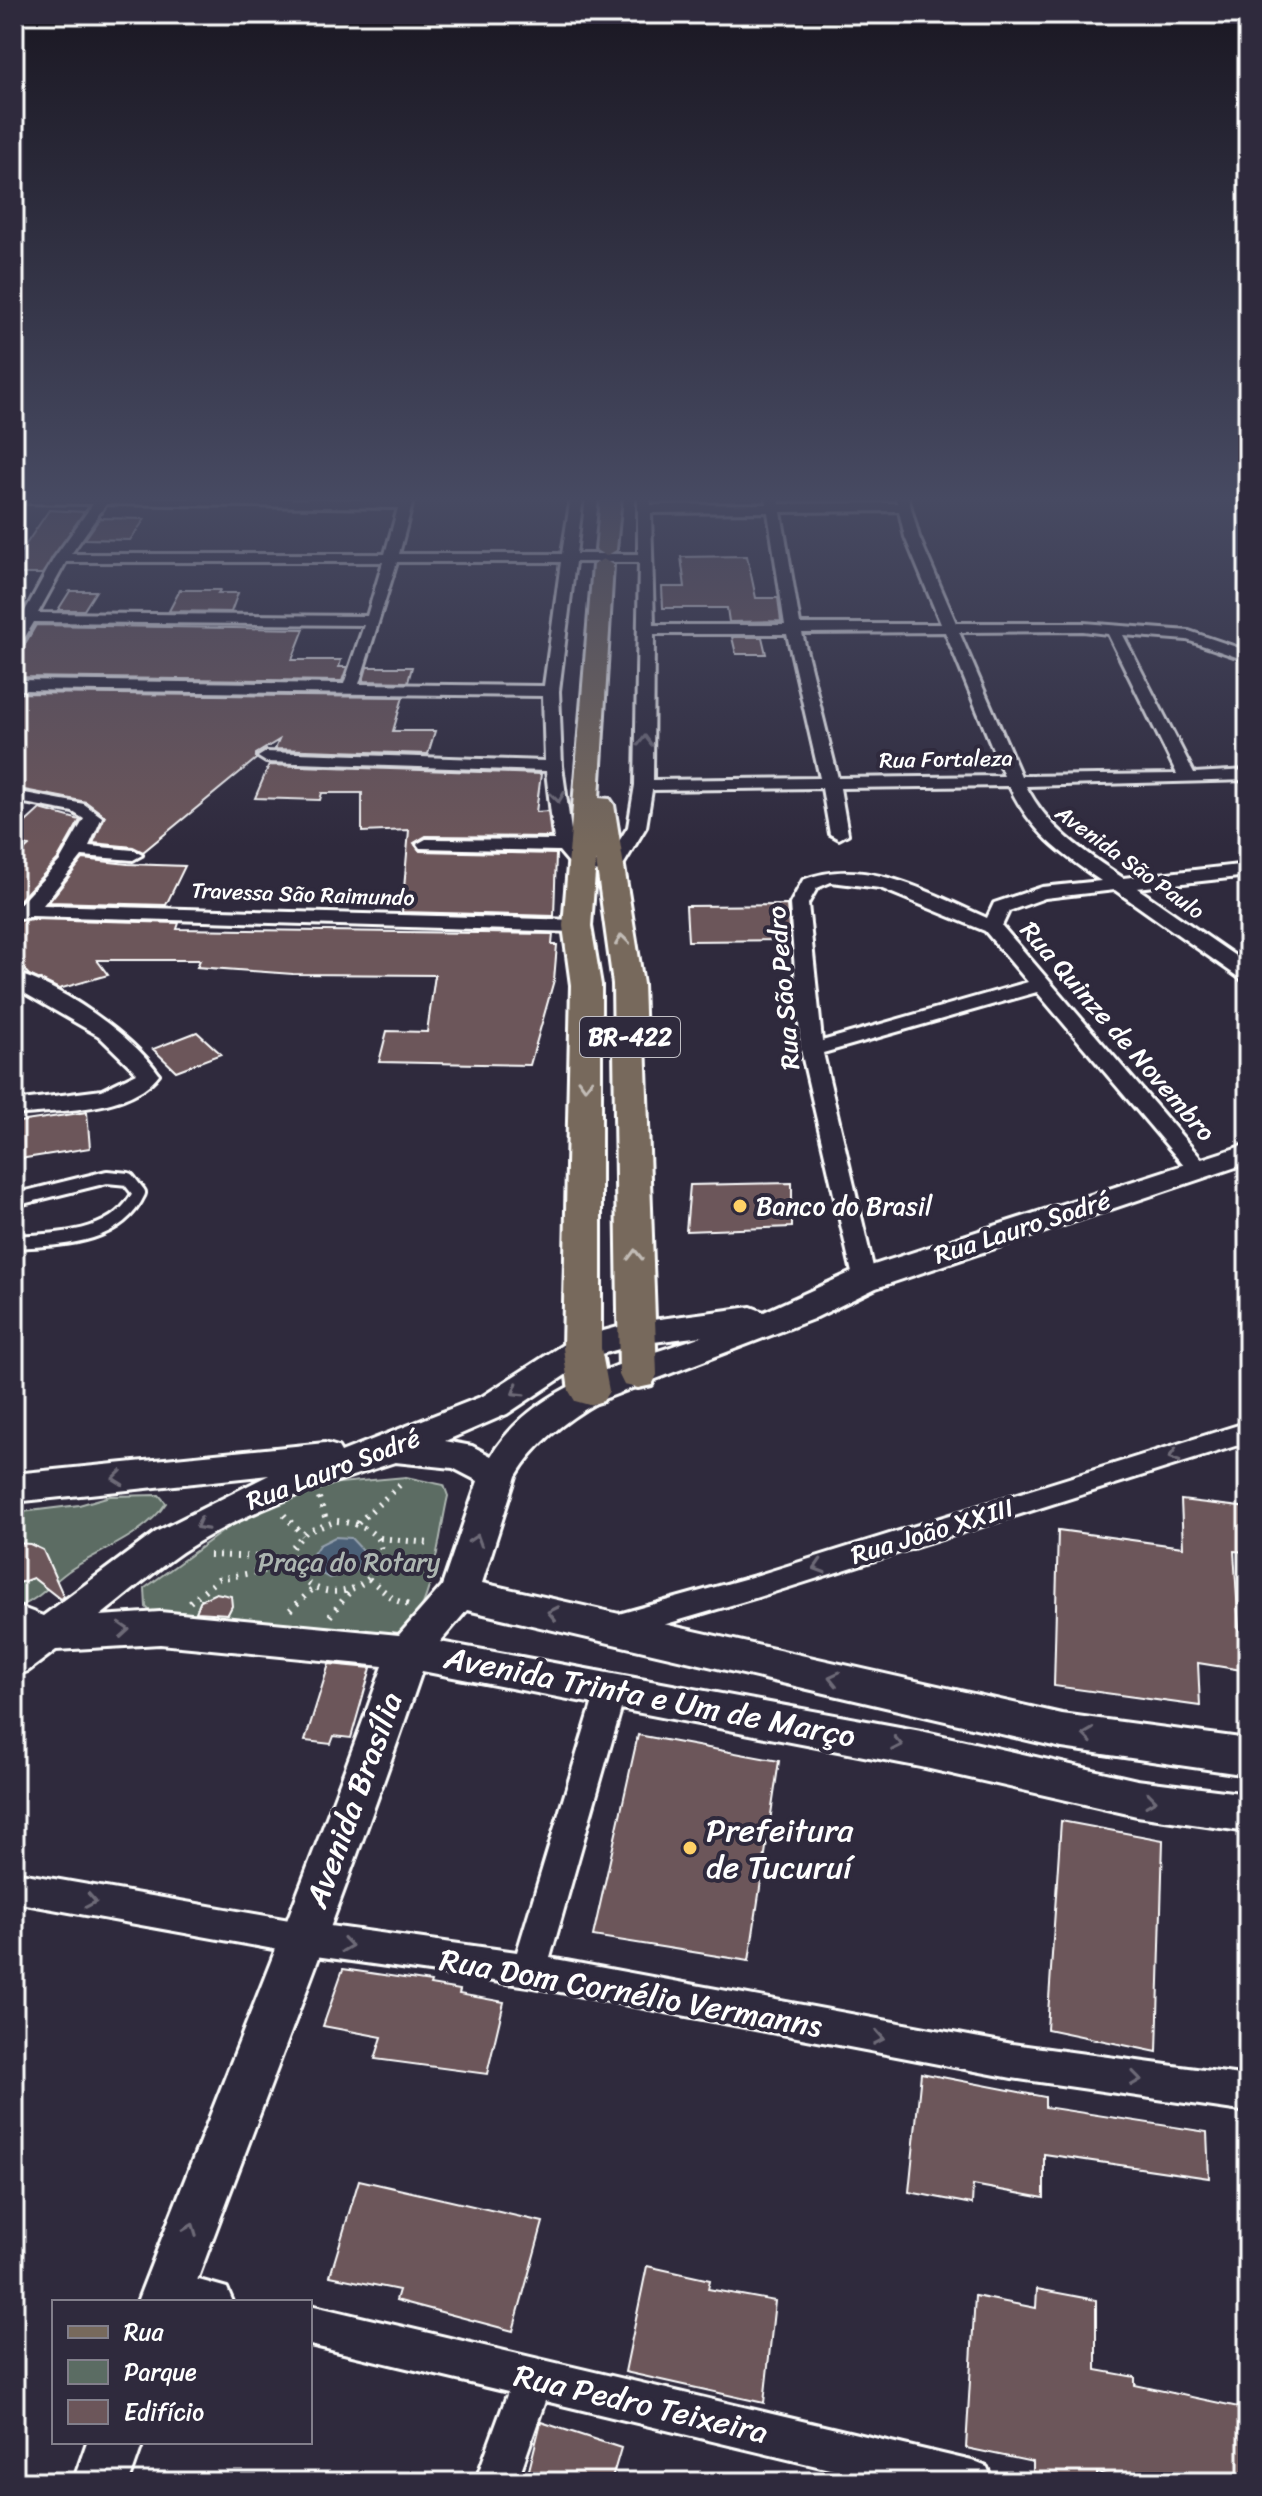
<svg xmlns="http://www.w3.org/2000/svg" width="1262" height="2496" font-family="Sriracha,sans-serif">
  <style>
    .green { fill: #5b6c63; stroke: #adb6b1; stroke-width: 2 }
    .water { fill: #4c6077; stroke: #94a0ad; stroke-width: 2 }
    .building { fill: #6c565a; stroke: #fff; stroke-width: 2 }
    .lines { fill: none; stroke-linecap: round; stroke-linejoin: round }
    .lane-casing { stroke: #fff; stroke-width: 18 }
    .street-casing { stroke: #fff; stroke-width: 6 }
    .secondary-casing { stroke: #fff; stroke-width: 6 }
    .primary-casing { stroke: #fff; stroke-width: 6 }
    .path { stroke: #fff; stroke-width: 6; stroke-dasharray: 2 7; stroke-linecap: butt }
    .lane { stroke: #2f2a3d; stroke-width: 12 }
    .street { fill: #2f2a3d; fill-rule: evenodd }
    .secondary { fill: #2f2a3d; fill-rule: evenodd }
    .primary { fill: #77695c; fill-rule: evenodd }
    .oneway { stroke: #6d6a77 }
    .oneway2 { stroke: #c2bcb6 }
    .poi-dot { fill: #ffd166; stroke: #2f2a3d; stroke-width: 3 }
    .labels { text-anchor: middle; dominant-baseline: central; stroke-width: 8; stroke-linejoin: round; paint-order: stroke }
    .far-street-label { font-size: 22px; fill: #fff; stroke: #2f2a3d }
    .shield { fill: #2f2a3d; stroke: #c1bfc5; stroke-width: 2 }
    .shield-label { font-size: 24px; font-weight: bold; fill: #fff }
    .street-label { font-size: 26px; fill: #fff; stroke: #2f2a3d }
    .poi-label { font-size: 26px; fill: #fff; stroke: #2f2a3d; text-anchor: start }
    .park-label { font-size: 26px; fill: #adb6b1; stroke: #2f2a3d }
    .near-street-label { font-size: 32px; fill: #fff; stroke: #2f2a3d }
    .near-poi-label { font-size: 32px; fill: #fff; stroke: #2f2a3d; text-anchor: start }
  </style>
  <rect width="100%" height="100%" fill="#2f2a3d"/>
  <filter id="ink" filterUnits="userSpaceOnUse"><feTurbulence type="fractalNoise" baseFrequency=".0125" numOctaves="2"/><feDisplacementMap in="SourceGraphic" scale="16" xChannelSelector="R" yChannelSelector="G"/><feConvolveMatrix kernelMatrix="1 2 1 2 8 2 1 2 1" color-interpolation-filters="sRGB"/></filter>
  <g filter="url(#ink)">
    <path class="green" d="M406,1477l38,8 4,11c-10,41 -15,123 -53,147l-240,-27 -9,-9 -1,-19 122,-89 61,-15z
      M159,1495l7,8c-20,31 -63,46 -93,65 -19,12 -32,30 -52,38l-7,-3v-90l65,-8 31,-9z"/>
    <path class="water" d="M335,1537l16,1 14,15 -10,19 -26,6 -14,-8 -4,-13 8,-12z"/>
    <path class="building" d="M49,510l35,2 -42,62h-28v-12z
      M100,518l45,1 -15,21 -45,-1z
      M747,556l9,42h22l3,23 -52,1 -2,-14h-64l-1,-21h23l-4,-30z
      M180,590h40l-2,3h20l-7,19 -62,-1z
      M70,591h26l-12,19h-26z
      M36,625l268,4 -12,31h49l-2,7h8l-5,14 -328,-4v-25l8,-3z
      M732,637h30l4,17h-30z
      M367,667h45l-4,15 -45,-1z
      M14,693l389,4 -10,34h42l-7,23 -153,-5 4,-9 -23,14v5l-113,93 -10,-5 -40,-4 12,-27 -19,-14 -72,-14z
      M269,765l272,9 -5,38 12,-1 3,26 -125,-1 -12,7 6,8 136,3 -2,62 -152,-4 7,-82 -47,2v-39h-40l-2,7 -65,-2z
      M40,809l40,11 -22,39 -44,47v-47l15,-13 -15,-2v-11z
      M83,859l45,5 57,2 -19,39 -117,-3z
      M787,905l3,35 -102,1 -2,-35z
      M32,919l147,4 -2,6 376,5 -1,11h5l-3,35 -24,85 -151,-3 8,-31 40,1 8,-57 -142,-1 -96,-7 3,-7h-103l11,15 -49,14 -30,-14 -15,-17v-36z
      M197,1032l24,22 -45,17 -23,-22z
      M87,1112l3,36 -71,11 -1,-37z
      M792,1183v44l-106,4 4,-46z
      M1181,1500l67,8v44l-14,-1 5,79 9,2v39l-50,-8 2,43 -146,-20 4,-156 125,17z
      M14,1543l16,1 13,6 21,47 -4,2 -27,-21 -19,7z
      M216,1593l15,3 1,10 -4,8 -32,-2 5,-12z
      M329,1664l42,4 -20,70 -17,-2 -3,8 -26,-3z
      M638,1735l141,26 -30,200 -156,-25z
      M1061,1821l102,19 -6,212 -110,-23z
      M343,1969l88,13 -1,3 30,5 -1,4 45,8 -17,72 -112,-15 7,-22 -59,-11z
      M921,2073l124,24v10l162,25 2,46 -165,-24v44l-71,-13 -1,19 -63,-12z
      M359,2180l184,42 -30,109 -117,-31 3,-10 -69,-14z
      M647,2266l63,14 -2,9 67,12 -11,102 -139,-31z
      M1037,2289l59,11v70l39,7v8l113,24v73h-114l-37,-9v9h-13l-51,-10v-10l-67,-14 9,-152 61,12z
      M541,2422l80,26 -10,34h-85z"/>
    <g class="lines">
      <g class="lane-casing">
        <path id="lane" d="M14,1200l93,-23 21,2 11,14c-22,47 -80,46 -125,49"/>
      </g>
      <g class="street-casing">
        <path id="street" d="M14,497l387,3 1,-3h12l-15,57h163l9,-57h12l-7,57h62v-57h12l1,8 116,-1 -1,-7h12l2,7 117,-1 -1,-6h12l11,40 37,86h127l106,8 59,20v10l-61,-21 -64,-5 71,138 54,-3v10l-222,6c22,43 57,65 97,92l125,-14v12l-111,12 104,72 7,7v17l-133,-94 -70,8 -36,13 -7,15 208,243 -3,5h-16l-154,-182 -214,61 53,227 -12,8 -9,-2 -54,-236 -11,-146 13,-24c61,-25 127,13 184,38l7,-15 48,-16 59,-6c-42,-29 -69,-48 -92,-95l-169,2 8,46 -9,5 -9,-5 -8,-46 -170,2 -6,37 -27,45 -43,-1 -17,-20 -139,-3 -3,-4 9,-5 128,1 -8,-69 -280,-9 -8,-5 8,-5 279,9 -2,-65 -529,-6v-10l330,4 20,-59 -330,-3 -15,25 -5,2v-19l5,-9h-5v-8h10l30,-55 39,-54 -79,-1zM106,504l292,4 -13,46h-314zM899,511l6,26 36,87h-141l-19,-112zM768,512l17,113h-131l-3,-112zM66,562h317l-16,54 -329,-3zM397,562h164l-17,124 -185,-2zM575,562h64l-4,223 -7,42 -22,35h-18l-15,-17 -11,-79 -3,-75zM1083,631l25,3 69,140 -156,2 -62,-144zM945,632l59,144 -166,2 -36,-145zM654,634h133l33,144 -167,2zM831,882l49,6 105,43 43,51 -206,59 -14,-137 9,-16z
          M14,791l70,13 18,13 -13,29 44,4 9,5 -9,5 -51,-4 -39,49 534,15 10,6 -10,6 -545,-16 -18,3v-9l46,-49 24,-42 -11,-7 -59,-11z
          M14,973c45,11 119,63 145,101 -29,39 -102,36 -145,41v-14l88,-11 35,-17 -38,-37 -85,-49z
          M1248,1422v20l-493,156 -140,41 -10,-4 -5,-8 5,-8 10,-4 140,-39z
          M612,1676l11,3 4,9 -77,270 462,86 236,32v36l-236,-34 -483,-92 -228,-32 -287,-52v-30l287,50 216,30 80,-264 4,-9z
          M167,2271l60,17 6,14h-81l-5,-11 6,-14z
          M310,2305l662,156 15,6 6,15h-109l-339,-81 -28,81h-42l33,-90 -198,-47z"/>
      </g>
      <g class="secondary-casing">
        <path id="secondary" d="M1248,1144v19l-372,125 -63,31 -212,81c-32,18 -66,43 -85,76l-34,107 580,131 186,25v36l-186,-27 -595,-138 -27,32 481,89 216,49 111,14v38l-111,-16 -216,-49 -499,-96c-72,212 -155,421 -233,631h-52c82,-212 169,-422 246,-636l-223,-22 -104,6 -28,21 -14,5v-71l29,11 113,-84 113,-57 -255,27v-28l311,-31 13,4 3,5 142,-56 87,-56 67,-18 114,-15 13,5 88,-40zM702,1336c-74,27 -167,47 -211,120l-19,-10 -27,-5 62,-27 87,-58 43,-12zM395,1462l58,6 25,13 -36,105 -43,49 -239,-23 -60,4c27,-21 53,-44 82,-64 65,-43 139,-66 213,-90z
          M87,2442h56l-14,40h-56z"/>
      </g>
      <g class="primary-casing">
        <path id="primary" d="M601,497h20l-5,53 -10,6 -10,-6z
          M603,559l10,6 -14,233 11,1 4,6 29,179 14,391 -5,10 -14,3 -14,-3 -5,-10 -6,-391 -17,-124 -5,66 10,59v363l8,43 -6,10 -14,4 -14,-4 -6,-10 -6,-43 8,-363 -8,-59 30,-361z"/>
      </g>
      <path class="path" d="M319,1498l8,25
        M284,1515l19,20
        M337,1521c91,10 24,97 -28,63 -15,-9 -18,-20 -17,-37l14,-15z
        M358,1523l45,-41
        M380,1538l49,5
        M209,1555l81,3
        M382,1563l39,8
        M369,1579l26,21 14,5
        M190,1602l28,-23 72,-13
        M290,1610l23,-21
        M330,1616l21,-26"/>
      <use href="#lane" class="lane"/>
      <use href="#street" class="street"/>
      <use href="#secondary" class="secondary"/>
      <use href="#primary" class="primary"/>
    </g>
    <defs><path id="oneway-chevron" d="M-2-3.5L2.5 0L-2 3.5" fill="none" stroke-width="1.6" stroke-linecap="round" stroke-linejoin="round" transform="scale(2)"/></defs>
    <g class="oneway">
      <use href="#oneway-chevron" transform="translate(645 741) rotate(-89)"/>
      <use href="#oneway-chevron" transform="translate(558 797) rotate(83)"/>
      <use href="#oneway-chevron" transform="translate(517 1391) rotate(149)"/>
      <use href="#oneway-chevron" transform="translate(1174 1456) rotate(163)"/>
      <use href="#oneway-chevron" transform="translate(118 1478) rotate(174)"/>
      <use href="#oneway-chevron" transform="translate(201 1525) rotate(151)"/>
      <use href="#oneway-chevron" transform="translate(476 1540) rotate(-72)"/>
      <use href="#oneway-chevron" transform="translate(819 1567) rotate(163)"/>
      <use href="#oneway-chevron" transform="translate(553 1613) rotate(-168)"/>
      <use href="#oneway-chevron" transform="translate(124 1630) rotate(-4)"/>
      <use href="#oneway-chevron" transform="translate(834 1678) rotate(-167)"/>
      <use href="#oneway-chevron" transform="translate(1088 1735) rotate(-172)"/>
      <use href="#oneway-chevron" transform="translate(897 1744) rotate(11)"/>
      <use href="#oneway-chevron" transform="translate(1151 1800) rotate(8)"/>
      <use href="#oneway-chevron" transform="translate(91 1901) rotate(10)"/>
      <use href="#oneway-chevron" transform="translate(347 1945) rotate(8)"/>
      <use href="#oneway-chevron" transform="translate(879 2038) rotate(10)"/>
      <use href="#oneway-chevron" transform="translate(1136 2079) rotate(8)"/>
      <use href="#oneway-chevron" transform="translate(191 2229) rotate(-69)"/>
    </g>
    <g class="oneway2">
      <use href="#oneway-chevron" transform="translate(622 940) rotate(-98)"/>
      <use href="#oneway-chevron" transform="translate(585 1084) rotate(91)"/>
      <use href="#oneway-chevron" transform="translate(635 1255) rotate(-91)"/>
    </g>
  </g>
  <linearGradient id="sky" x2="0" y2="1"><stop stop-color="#1a1722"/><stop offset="0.59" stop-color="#474a62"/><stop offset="1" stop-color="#474a62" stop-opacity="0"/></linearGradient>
  <rect width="1262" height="846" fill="url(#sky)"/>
  <g class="poi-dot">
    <circle cx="740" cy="1206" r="8"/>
    <circle cx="690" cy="1848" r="8"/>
  </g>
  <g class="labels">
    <g class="far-street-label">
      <text transform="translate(946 759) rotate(-1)">Rua Fortaleza</text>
      <text transform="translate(1130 862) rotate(36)">Avenida São Paulo</text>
      <text transform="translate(303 894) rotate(2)">Travessa São Raimundo</text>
    </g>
    <rect class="shield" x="580" y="1017" width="100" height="40" rx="6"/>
    <g class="shield-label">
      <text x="630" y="1037">BR-422</text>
    </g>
    <g class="street-label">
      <text transform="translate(783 988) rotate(-95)">Rua São Pedro</text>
      <text transform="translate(1118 1031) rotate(49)">Rua Quinze de Novembro</text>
      <text transform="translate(1022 1227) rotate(-18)">Rua Lauro Sodré</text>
      <text transform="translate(333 1469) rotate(-21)">Rua Lauro Sodré</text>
      <text transform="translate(932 1531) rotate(-17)">Rua João XXIII</text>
    </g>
    <g class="poi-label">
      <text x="756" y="1206">Banco do Brasil</text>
    </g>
    <g class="park-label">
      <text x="349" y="1562">Praça do Rotary</text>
    </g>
    <g class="near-street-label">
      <text transform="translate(650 1697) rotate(11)">Avenida Trinta e Um de Março</text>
      <text transform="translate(354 1800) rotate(-70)">Avenida Brasília</text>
      <text transform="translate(631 1993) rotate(10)">Rua Dom Cornélio Vermanns</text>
      <text transform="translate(641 2404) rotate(13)">Rua Pedro Teixeira</text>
    </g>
    <g class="near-poi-label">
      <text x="706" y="1830">Prefeitura<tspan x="706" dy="37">de Tucuruí</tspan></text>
    </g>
  </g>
  <rect width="1262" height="2496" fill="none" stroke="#2f2a3d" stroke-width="48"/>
  <rect x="24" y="24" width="1214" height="2448" fill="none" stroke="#fff" stroke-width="3" filter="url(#ink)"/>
  <rect x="52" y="2300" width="260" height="144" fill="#2f2a3d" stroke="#827f8b" stroke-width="2"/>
  <rect x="68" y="2326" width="40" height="12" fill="#77695c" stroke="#827f8b" stroke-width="2"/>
  <text x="124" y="2340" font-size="24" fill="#ffffff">Rua</text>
  <rect x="68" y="2360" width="40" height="24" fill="#5b6c63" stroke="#827f8b" stroke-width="2"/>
  <text x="124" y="2380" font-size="24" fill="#ffffff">Parque</text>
  <rect x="68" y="2400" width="40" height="24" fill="#6c565a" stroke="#827f8b" stroke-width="2"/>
  <text x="124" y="2420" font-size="24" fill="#ffffff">Edifício</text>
</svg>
